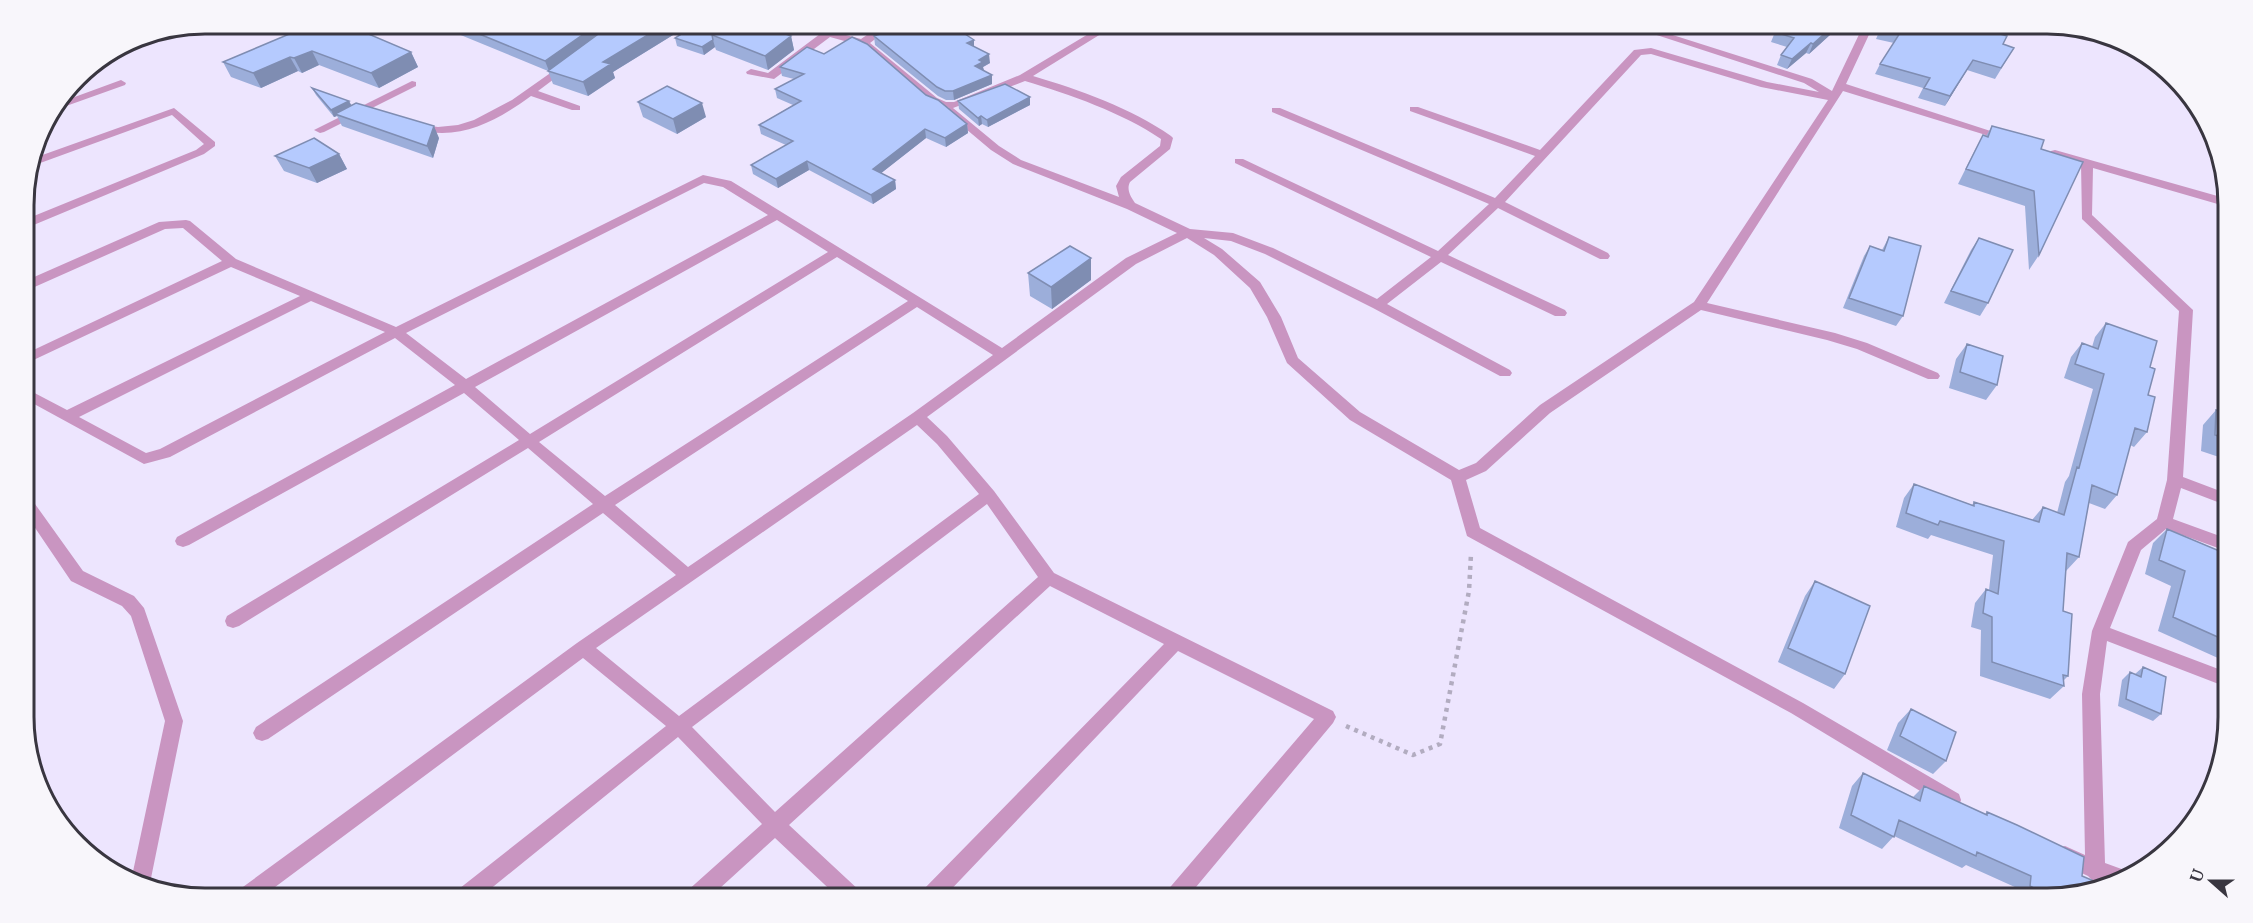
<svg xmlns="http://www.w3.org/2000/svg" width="2253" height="923" font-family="Merriweather,serif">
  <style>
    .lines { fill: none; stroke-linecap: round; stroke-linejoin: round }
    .path { stroke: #b2acc0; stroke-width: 4.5; stroke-dasharray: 4 5; stroke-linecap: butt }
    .minor { fill: #c995c1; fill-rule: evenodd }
    .wall { fill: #9caeda }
    .shaded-wall { fill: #7f8db2 }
    .building { fill: #b5cafe; stroke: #7f8db2; stroke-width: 1.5 }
    .rim { fill: none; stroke: #393640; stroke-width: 3 }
  </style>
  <rect width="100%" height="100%" fill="#ede5fe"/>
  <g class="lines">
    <path class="path" d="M1346,726l67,29 27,-11 29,-153 2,-37"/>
    <path class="minor" d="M789,24h16l56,15 22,-15h12l-25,19 67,55 9,4h8l66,-27 85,-51h12l-84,52c47,14 98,32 138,60l2,2 -3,11 -40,33c-4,8 1,15 5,21l55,26 43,4 40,15 104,51 54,-42 -196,-94v-4h8l195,92 51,-47 -217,-92v-4h8l215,90 40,-42 -125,-45v-4h8l122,43 94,-100 17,-2 116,34 52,10 -15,-9 -181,-59h15l174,55 20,12 32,-67h10l-28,60 166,54 -6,3 -4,-1 -159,-49 -136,212 128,30 32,10 71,30 2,3 -2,3h-10l-71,-30 -30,-9 -126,-30 -151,103 -64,58 -20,9 14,48 323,175 156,91 2,6 -2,6 -7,3 -7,-3 -154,-93 -324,-177 -16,-56 -101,-60 -63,-57 -20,-46 -17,-29 -36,-33 -27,-17 -51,26 -209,153 20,19 47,55 60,82 279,138 3,6 -3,6 -147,176h-23l3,-7 148,-173 -136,-68 -236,248h-24l3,-7 243,-248 -114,-58 -261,239 72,67 3,7h-24l-65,-61 -67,61h-25l3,-7 76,-68 -84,-87 -200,162h-26l3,-7 211,-166 -83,-68 -324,241h-26l3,-7 341,-249 99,-68 -73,-62 -335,226 -6,2 -6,-2 -3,-6 3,-6 337,-223 -65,-56 -289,178 -6,2 -6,-2 -2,-5 2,-5 292,-176 -55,-47 -275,152 -6,2 -6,-2 -2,-4 2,-4 278,-152 -60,-47 -225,119 -26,7 -119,-65v-11l42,22 233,-114 -69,-29 -206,97v-10l197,-93 -39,-33 -18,1 -135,60 -5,1v-9l134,-59 27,-2 4,1 46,38 160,68 307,-152 28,6 271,167 124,-90 51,-25 -50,-24 -114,-45 -22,-14 -44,-37 -2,-2 4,-3 -20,-6 -59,-51 -11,-6 -29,-8 -56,42 -27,-5 -1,-2 5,-3 17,4 52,-39zM1651,54l110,33 67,13 -134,202 -154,103 -64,58 -17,7 -99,-58 -62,-54 -17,-41 -21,-35 -38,-33 -18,-11 27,3 34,13 108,54 127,68h10l2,-3 -2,-3 -123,-66 54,-42 114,54h10l2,-3 -2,-3 -117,-55 50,-47 102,51h8l2,-3 -2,-3 -103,-51 136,-147zM1025,81c44,13 98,32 136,58l-1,7 -39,31 -5,9 3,11 -98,-37 -22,-14 -46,-38zM704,183l19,4 45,28 -302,164 -60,-46zM777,220l51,32 -298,182 -55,-47zM837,257l71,44 -303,195 -66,-54zM311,301l74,31 -225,117 -14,4 -67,-36zM917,307l76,48 -80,58 -225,154 -73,-62zM917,425l20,19 42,50 -300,222 -83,-68zM987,504l51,73 -263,235 -83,-85z
      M566,62l5,3 -1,2 -32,24 42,15v4h-8l-41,-14c-29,21 -64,42 -102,36 -7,-1 -13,-1 -18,-5l6,-3 21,3 20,-2 16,-5 38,-20z
      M121,80l5,3 -1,2 -70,25 6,-8z
      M412,81l4,1v4l-92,46 -4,1 -6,-3z
      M174,108l41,34v4l-11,8 -180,75v-9l172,-70 8,-6 -32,-29 -140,51 2,-8z
      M2055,150l173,49v8l-135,-39 -1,47 101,95 -10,167 45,17v12l-47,-18 -8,31 55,20 1,13 -63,-23 -25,21 -31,78 119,45v15l-122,-47 -7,53 5,169 22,8 2,4 -31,11 -10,-10 -30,-14 -3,-7 3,-7 7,-2 20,9 -3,-161 10,-63 36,-89 29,-23 10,-39 12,-169 -97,-92 -1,-55 -30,-9v-4z
      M25,495l5,2 53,74 51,25 10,12 39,113 -34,167 -13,-3 -5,-4 34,-160 -34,-105 -9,-10 -51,-25 -46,-68z"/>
  </g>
  <path class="wall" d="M313,24l98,28 7,15 -39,21 -60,-23 -17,8 -4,-2 -37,17 -30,-11 -8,-15z
    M444,24h157l2,6 9,-6h58l3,11 -60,37 2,6 -27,18 -35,-12 -5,-13 -102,-42z
    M1174,24h24l-10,7z
    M1518,24h20l-7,5z
    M1842,24l-33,30 -3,-1 -19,16 -10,-4 4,-10 6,-8 -16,-5 4,-10z
    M1875,24h102l-1,3 27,17 11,4 -19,31 -28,-9 -22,36 -27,-8 5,-10 -48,-14 5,-10 14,-21 -18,-4 4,-9 -6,-1z
    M722,30l69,6 3,14 -26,20 -52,-20 -1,-3 -11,8 -27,-9 -2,-8z
    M874,36l100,11 16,16 -7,4 1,4 8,13 -38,16h-8l-8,-4 -63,-51z
    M780,67l146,28 41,29 1,9 -22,14 -20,-9 -45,35 14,7 1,9 -23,15 -64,-34 -31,18 -25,-14 -2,-9 35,-20 -25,-11 -2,-9 34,-20 -16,-7 -2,-9 19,-10 -12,-3z
    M312,88l40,17 87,33 -6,20 -91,-32 -5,-10 -3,1 -18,-22z
    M958,101l72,4 -42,22 -6,-3 -3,2 -20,-17z
    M638,102l68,15 -29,17 -34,-17z
    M1992,126l49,23 -2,106 -10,15 -4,-64 -67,-22 17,-34 8,-15 3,1z
    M339,154l8,15 -30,14 -33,-12 -9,-15z
    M1889,237l14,79 -7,10 -53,-18 21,-52 6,-10 12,4z
    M1979,238l9,65 -8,13 -36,-13 27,-53z
    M1091,258v22l-39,29 -22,-13 -2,-23z
    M2106,323l44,44 -3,65 -13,15 -4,-2 -13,50 -12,14 -16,-6 -10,54 -13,14 -3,40 5,65 -5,5 1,5 -14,13 -70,-23 1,-46 -10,-3 4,-24 11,-14 3,1 4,-35 -62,-20 -3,4 -32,-12 8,-29 10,-14 58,21 2,-3 58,18 11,-13 14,6 8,-31 4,-6 24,-87 -29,-11 7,-21 11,-14 10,4 3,-10z
    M1967,344l30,41 -11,15 -37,-12 7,-29z
    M2216,410l12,3v47l-27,-9 2,-26z
    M2167,529l62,26v108l-71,-32 13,-45 -26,-12 8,-31z
    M1815,581l30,93 -11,15 -56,-27 27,-66z
    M2143,667l18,47 -8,7 -35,-15 4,-26 8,-8 5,2z
    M1911,709l35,52 -13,13 -46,-24 11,-27z
    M1863,773l50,24 11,-11 61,28 2,-2 72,87h-43l1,-11 -51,-23 -4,3 -68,-32 -12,13 -43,-21 13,-42z"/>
  <path class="shaded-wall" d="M598,24h3l3,8 -55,39 -4,-10z
    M666,24h4l3,11 -60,37 2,6 -27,18 -5,-14 20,-20z
    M1188,24h10l-10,7z
    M1532,24h6l-7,5z
    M1835,24h7l-33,30 4,-10z
    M791,36l3,14 -26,20 -3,-14z
    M713,40l2,7 -11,8 -2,-8z
    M974,40v9l-7,-6z
    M1811,43l-5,10 -19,16 5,-10z
    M312,51l7,14 -17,8 -8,-15z
    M411,52l7,15 -39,21 -8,-15z
    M989,54l1,9 -7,4 1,4 -9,-5 4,-6z
    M290,57l8,14 -37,17 -8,-15z
    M1973,60l-6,10 -22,36 5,-10z
    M992,75v9l-38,16 -1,-9z
    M1030,97v8l-42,22 -1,-7z
    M349,101l4,7 -18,6 2,2 -3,1 -3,-7z
    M702,103l4,14 -29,17 -4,-15z
    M981,116l1,8 -3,2 -1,-8z
    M967,124l1,9 -22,14 -1,-9z
    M434,126l5,12 -6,20 -6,-12z
    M925,129l1,9 -51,40 -2,-9z
    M339,154l8,15 -30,14 -8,-15z
    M807,161l2,9 -31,18 -2,-9z
    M895,180l1,9 -23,15 -2,-9z
    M1091,258v22l-39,29 -1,-22z"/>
  <path class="building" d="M313,24h32l66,28 -40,21 -59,-22 -18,7 -4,-1 -37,16 -30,-11z
    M455,24h143l-53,37z
    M612,24h54l-63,38 8,2 -28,18 -35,-11z
    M697,24h7l18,6 -10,5 1,5 -11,7 -27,-9z
    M732,24h27l32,12 -26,20 -53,-21z
    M910,24h40l24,16 -7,3 22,11 -10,6 4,2 -8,4 17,9 -39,16h-8l-8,-4 -63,-51z
    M1782,24h53l-22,20 -2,-1 -19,16 -11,-4 13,-17 -19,-6z
    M1883,24h94l-1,3 31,9 -4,8 11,4 -13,20 -28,-8 -23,36 -26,-8 6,-10 -50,-14 20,-31 -19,-5z
    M852,37l15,7 59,51 12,5 29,24 -22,14 -20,-9 -52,40 22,11 -24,15 -64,-34 -31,18 -25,-14 42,-24 -34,-16 42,-24 -26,-12 29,-15 -24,-7 27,-20 17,7z
    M1005,84l25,13 -43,23 -6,-4 -3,2 -20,-17z
    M667,86l35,17 -29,16 -35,-17z
    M312,88l37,13 -18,9z
    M356,103l78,23 -7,20 -92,-32z
    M1992,126l52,14 -3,9 42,13 -44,93 -5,-64 -68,-22 17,-34 5,2z
    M314,138l25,16 -30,14 -34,-12z
    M1889,237l32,9 -18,70 -54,-18 21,-52 14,5z
    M1979,238l34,12 -25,53 -37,-12z
    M1070,246l21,12 -40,29 -23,-14z
    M2106,323l51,18 -7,26 5,2 -7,26 7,2 -8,35 -12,-4 -18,67 -25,-10 -13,72 -12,-4 -4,58 9,3 -4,62 -5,-1 1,11 -72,-24v-45l-9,-4 3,-24 12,5 6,-53 -64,-20 -2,4 -32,-12 8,-29 60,22v-4l65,20 4,-15 21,8 13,-48 2,1 25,-94 -29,-10 7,-21 16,6z
    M1967,344l36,12 -6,29 -37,-13z
    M2216,410l12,3v26l-13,-4z
    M2167,529l62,26v87l-56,-25 12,-46 -26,-11z
    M1815,581l55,25 -25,68 -57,-26z
    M2143,667l23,10 -5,37 -35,-15 4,-27 11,5z
    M1911,709l45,23 -10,29 -46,-25z
    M1863,773l57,28 4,-15 63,29v-3l30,13 67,32 -2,19 19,8 -42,15h-3l-26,-13 1,-10 -54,-24 -1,4 -77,-36 -5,17 -43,-22z"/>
  <path d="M0 0H2253V923H0ZM205 34H2047A171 171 0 0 1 2218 205V717A171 171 0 0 1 2047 888H205A171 171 0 0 1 34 717V205A171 171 0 0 1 205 34Z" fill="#f8f6fb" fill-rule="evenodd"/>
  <path class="rim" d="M205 34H2047A171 171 0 0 1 2218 205V717A171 171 0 0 1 2047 888H205A171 171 0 0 1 34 717V205A171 171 0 0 1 205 34Z"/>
  <g transform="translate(2211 881) rotate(291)" stroke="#f8f6fb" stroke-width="4.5" paint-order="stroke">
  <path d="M0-4.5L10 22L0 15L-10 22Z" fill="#393640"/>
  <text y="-9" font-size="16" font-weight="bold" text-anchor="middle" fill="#393640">U</text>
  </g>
</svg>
